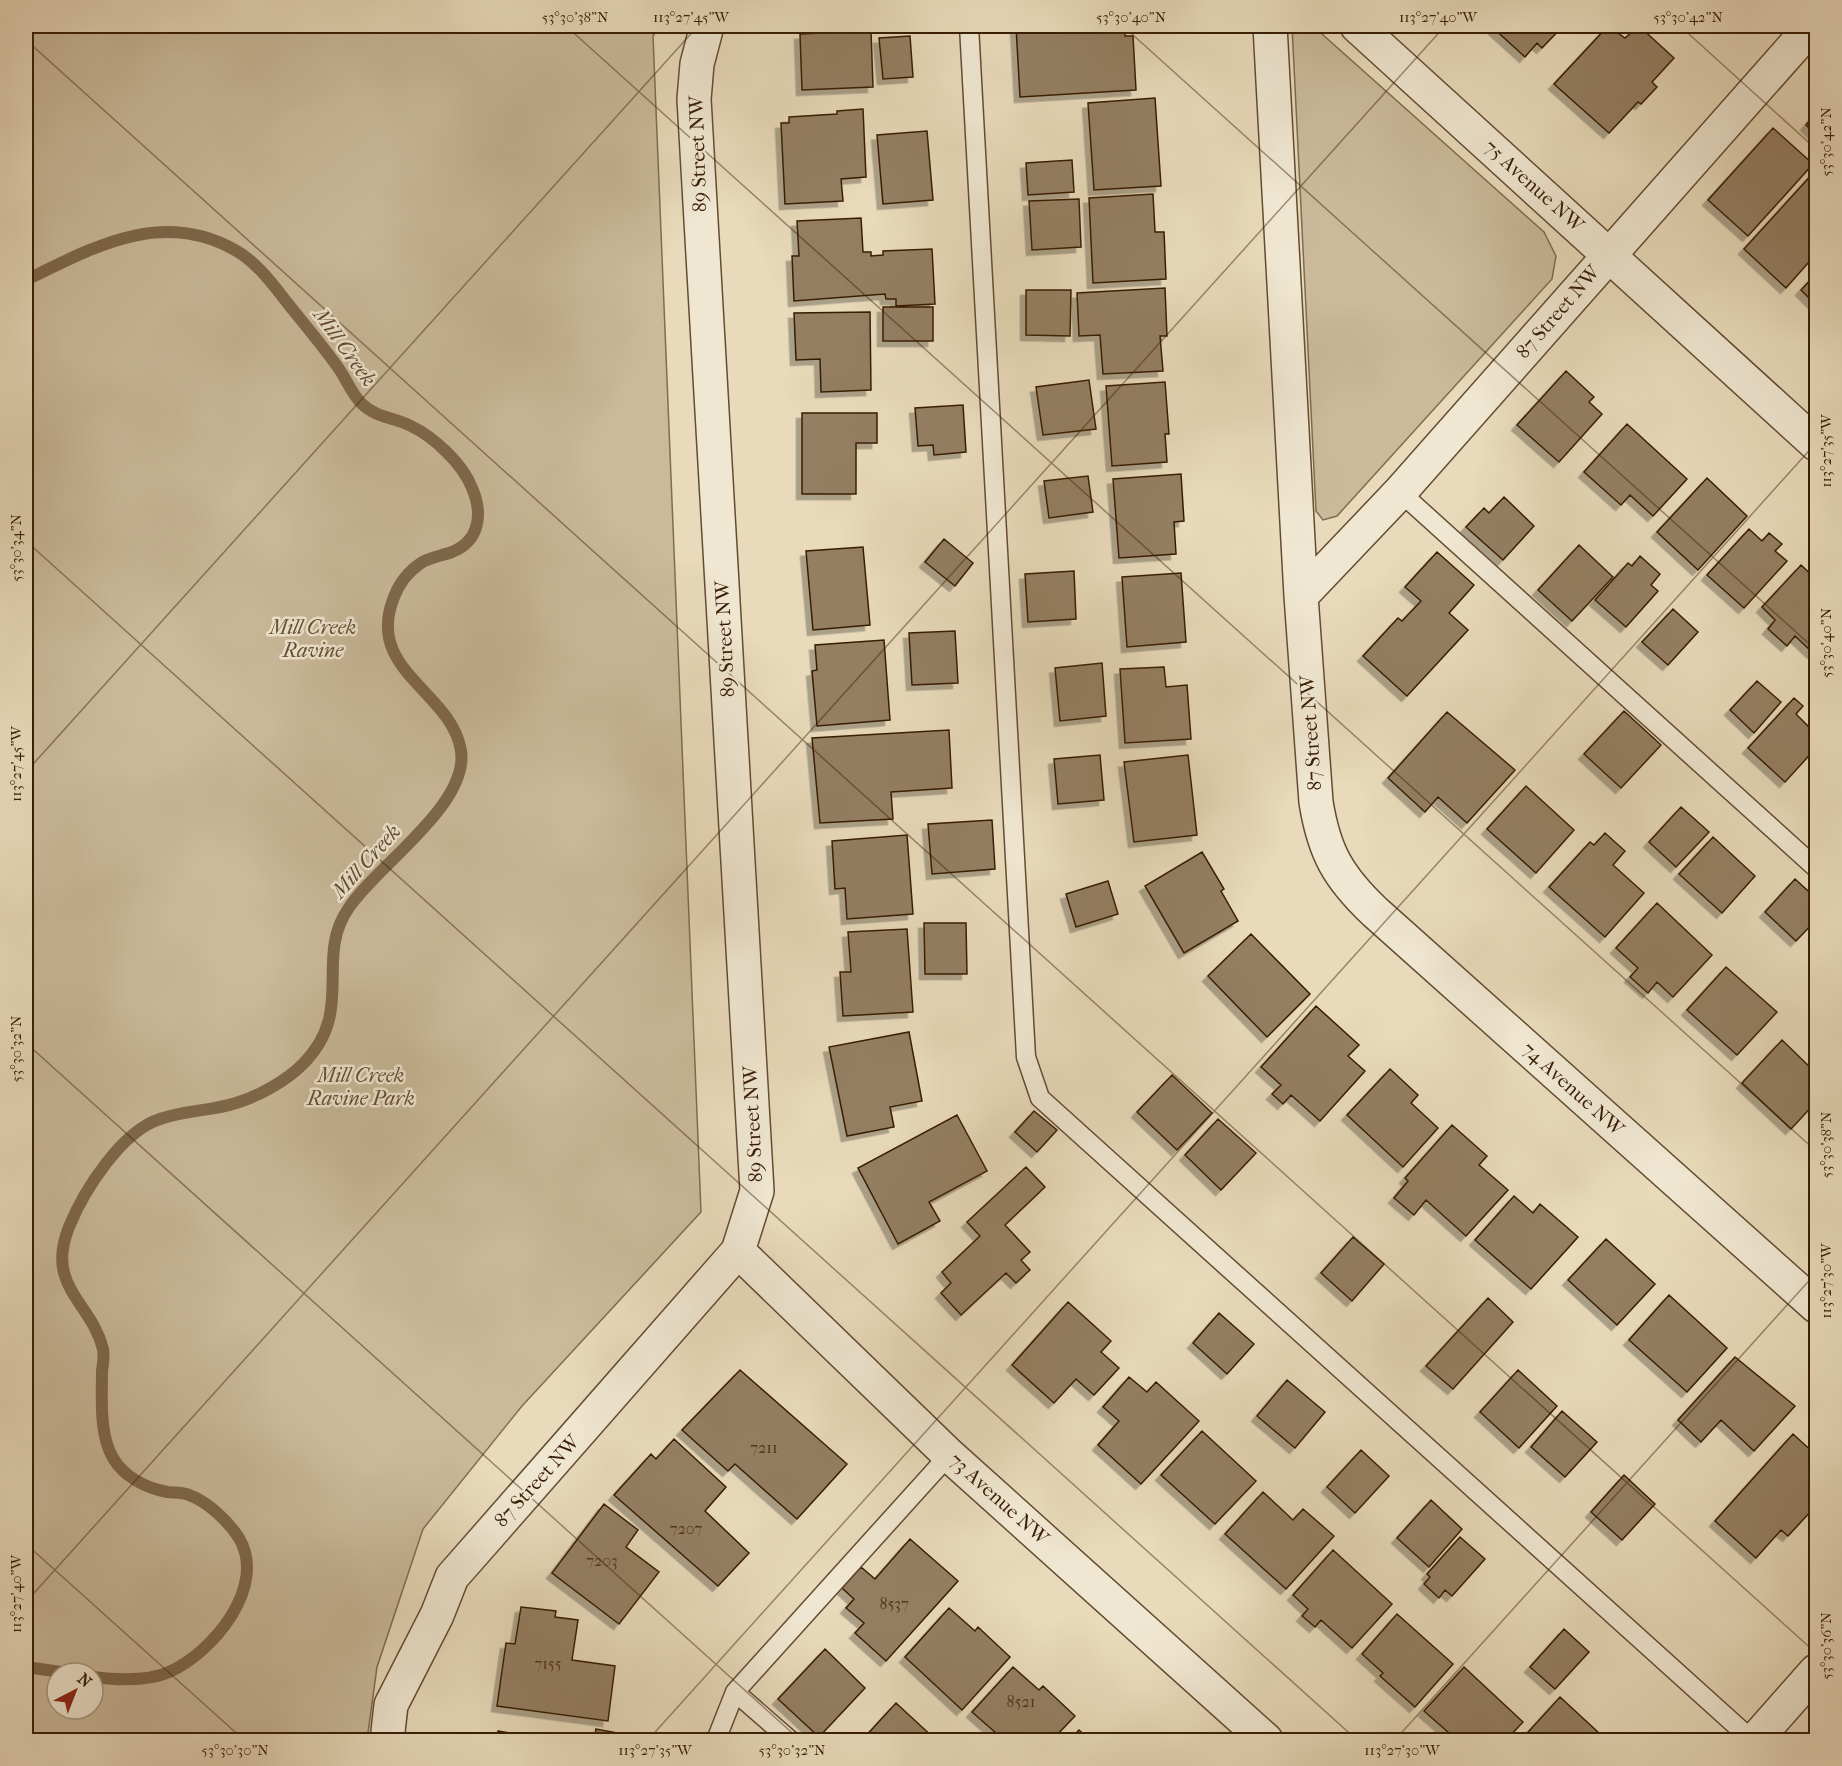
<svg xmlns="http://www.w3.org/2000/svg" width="1842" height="1766" font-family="'IM FELL French Canon',serif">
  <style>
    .green { fill: #caba9b; stroke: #816c50; stroke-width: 1.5; fill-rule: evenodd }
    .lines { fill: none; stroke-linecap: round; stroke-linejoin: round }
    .stream { stroke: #7e684c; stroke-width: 12 }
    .building { fill: #947f63; stroke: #381d05; stroke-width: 1.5; filter: url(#shadow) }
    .lane-casing { stroke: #644c32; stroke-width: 21 }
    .street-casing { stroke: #644c32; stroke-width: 36 }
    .lane { stroke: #f0e7d2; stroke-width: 18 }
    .street { stroke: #f0e7d2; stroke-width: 33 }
    .ticks { fill: none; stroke: #381d05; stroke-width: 1.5; stroke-opacity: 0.45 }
    .labels { text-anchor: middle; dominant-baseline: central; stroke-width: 5; stroke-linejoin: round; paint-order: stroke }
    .number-label { font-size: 16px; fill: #4f361c }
    .street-label { font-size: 20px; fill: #381d05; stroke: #f0e7d2 }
    .park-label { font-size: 20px; font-style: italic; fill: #644c32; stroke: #f0e7d2 }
    .water-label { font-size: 21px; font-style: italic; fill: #61492f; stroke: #f0e7d2 }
    .neatline { fill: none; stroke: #381d05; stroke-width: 2 }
    .ticks-label { font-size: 15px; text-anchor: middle; fill: #381d05 }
  </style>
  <defs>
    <filter id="shadow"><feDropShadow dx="-5.5" dy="5.5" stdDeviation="0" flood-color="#0004"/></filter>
  </defs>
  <rect width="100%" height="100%" fill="#e8daba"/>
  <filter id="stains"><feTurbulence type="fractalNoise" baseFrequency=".00333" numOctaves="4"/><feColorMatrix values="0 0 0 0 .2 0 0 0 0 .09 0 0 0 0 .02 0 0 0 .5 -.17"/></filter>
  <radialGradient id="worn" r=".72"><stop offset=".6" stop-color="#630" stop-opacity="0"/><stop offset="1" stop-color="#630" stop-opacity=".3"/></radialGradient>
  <path class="green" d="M26,26h634l-7,10 48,1176 -179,194 -99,123 -46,138 -10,73h-341zM57,1673h36v36h-36z
    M1292,26h21l231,206 12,24 -4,23 -215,237 -14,4 -7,-9z"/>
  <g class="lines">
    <path class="stream" d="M26,280c66,-32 135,-72 209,-30 22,12 39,36 54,55 16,20 33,40 48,61 9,12 14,27 24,37 15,15 32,14 50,23 23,11 52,38 61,62 11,25 8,53 -20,64 -11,4 -22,5 -31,11 -12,8 -22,21 -27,34 -30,74 58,94 67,154 8,54 -85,115 -113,158 -34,50 8,102 -45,155 -17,17 -44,32 -67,39 -24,8 -51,7 -76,16 -38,12 -76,71 -91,108 -24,60 22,74 34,122 1,6 0,16 -1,22 0,27 -3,63 11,87 11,19 33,30 54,34 7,1 15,0 22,3 18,6 40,27 50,43 29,49 -27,115 -70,134 -22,10 -52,8 -76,5
      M26,1667l42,6"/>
  </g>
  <path class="building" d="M1016,26h63v2l46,-2v10h8l3,54 -116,7z
    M1491,26h72l-21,22 -5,-5 -12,14z
    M1608,26l17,12 14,-12 35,32 -22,24 5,5 -16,17 -3,-2 -29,31 -55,-49z
    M871,31l2,56 -71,3 -2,-56z
    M910,36l3,41 -30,2 -4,-41z
    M1155,98l6,88 -67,4 -6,-87z
    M863,109l3,68 -25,2 2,22 -58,3 -4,-81h8v-6l48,-3v-3z
    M1816,113v22l-10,-10z
    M1773,128l40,36 -65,72 -40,-36z
    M927,131l6,69 -50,4 -6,-69z
    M1072,160l2,32 -46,3 -2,-32z
    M1816,170v84l-30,34 -42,-39z
    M1153,194l2,38h9l2,47 -73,4 -4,-85z
    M1079,199l2,48 -49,3 -3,-49z
    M861,218l2,34h8v4l12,-1v-4l49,-2 3,55 -39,2v-7h-10l-1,-5 -91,7 -2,-45h7l-2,-35z
    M1816,274v31l-15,-15z
    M1165,288l2,48h-7l3,35 -60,3 -3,-39 -21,1 -2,-43z
    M1026,290h45l-1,46 -44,-1z
    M883,307h50v34h-50z
    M870,312l1,78 -50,2 -1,-33 -24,1 -2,-47z
    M1566,371l28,26 -5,5 13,12 -43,48 -42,-37z
    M1089,380l7,49 -53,6 -7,-48z
    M1165,382l4,52h-4l2,28 -55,4 -6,-80z
    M963,405l3,47 -32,3 -1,-10 -15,1 -3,-38z
    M802,413h75v30h-21v51h-54z
    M1627,424l60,55 -34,37 -23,-21 -9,10 -37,-33z
    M1181,474l3,47 -10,1 2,32 -57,4 -6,-79z
    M1088,476l5,36 -44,6 -5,-37z
    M1707,478l40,38 -49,54 -41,-38z
    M1504,497l30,29 -31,34 -37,-33 18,-19 5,5z
    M1749,529l13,12 7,-8 13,11 -7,7 12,10 -43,47 -37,-33z
    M944,539l29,24 -18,23 -30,-24z
    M1579,545l34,32 -41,44 -34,-31z
    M863,547l7,78 -57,5 -7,-79z
    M1437,552l37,33 -25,28 19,17 -61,66 -44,-40 35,-38 4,3 19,-20 -16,-14z
    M1640,556l20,18 -9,11 7,6 -32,36 -31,-27 33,-37 4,3z
    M1801,565l15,14v70l-3,4 -18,-17 -8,10 -19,-17 7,-9 -13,-13z
    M1074,571l2,48 -48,3 -3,-48z
    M1181,573l5,69 -59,5 -5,-70z
    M1673,609l25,23 -30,33 -26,-23z
    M955,631l3,52 -46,2 -3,-52z
    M884,640l6,80 -73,6 -5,-55 5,-1 -2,-25z
    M1102,663l4,53 -46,5 -5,-53z
    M1164,667l2,20 21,-2 4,54 -66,4 -5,-74z
    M1757,681l24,21 -27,31 -24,-23z
    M1794,698l9,8 -7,8 20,20v14l-31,34 -37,-34z
    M1624,711l37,34 -40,43 -37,-34z
    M1447,712l68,58 -48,53 -29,-26 -13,15 -37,-34z
    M949,730l3,58 -61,4 2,27 -73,4 -8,-85z
    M1100,755l4,45 -46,4 -4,-45z
    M1188,755l9,80 -63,7 -10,-80z
    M1526,786l48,44 -38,43 -49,-44z
    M1681,807l28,25 -33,35 -27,-25z
    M992,820l3,49 -63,5 -4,-50z
    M1605,833l20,18 -12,14 31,28 -39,44 -56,-50 41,-45 4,3z
    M907,835l6,79 -66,5 -2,-31 -10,1 -3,-48z
    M1713,837l42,39 -33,37 -43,-39z
    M1202,852l22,37 -3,2 17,30 -54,32 -39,-67z
    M1795,879l21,19v22l-20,21 -31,-29z
    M1108,881l10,33 -42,13 -10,-33z
    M1657,903l55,52 -39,42 -16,-15 -9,11 -18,-16 8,-9 -22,-20z
    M924,923h42l1,51h-42z
    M907,929l6,83 -70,4 -3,-44h11l-3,-40z
    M1251,934l59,60 -43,43 -59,-61z
    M1726,967l51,45 -40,43 -50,-45z
    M1316,1006l43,39 -11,11 17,15 -45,50 -29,-26 -8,9 -11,-10 9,-9 -20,-18z
    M909,1032l13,69 -32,6 4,20 -47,9 -18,-89z
    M1782,1040l34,33v29l-25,27 -49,-46z
    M1390,1069l28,26 -7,8 27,25 -35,39 -56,-52z
    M1172,1075l40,38 -35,37 -40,-38z
    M1034,1111l23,19 -20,22 -22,-20z
    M957,1115l30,56 -58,31 11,19 -42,23 -40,-76z
    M1218,1119l38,34 -35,37 -36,-35z
    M1452,1125l35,31 -8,9 29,25 -42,46 -40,-36 -12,15 -20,-17 14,-17 -3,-3z
    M1026,1167l19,20 -40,38 25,27 -9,8 9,10 -14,13 -10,-10 -45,42 -20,-22 10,-10 -9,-11 38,-36 -13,-14z
    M1514,1196l19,17 7,-9 38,33 -47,52 -56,-49z
    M1353,1237l31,27 -32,37 -31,-28z
    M1606,1239l49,45 -38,41 -49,-45z
    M1669,1295l58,53 -40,44 -58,-52z
    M1488,1298l25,24 -60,67 -27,-23z
    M1068,1302l43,39 -10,11 18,16 -25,27 -18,-16 -22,24 -42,-38z
    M1219,1313l35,31 -27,30 -34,-31z
    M1735,1357l60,49 -41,45 -33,-31 -20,22 -23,-22z
    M740,1370l107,94 -50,55 -62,-55 -7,7 -46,-41z
    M1518,1370l39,36 -38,42 -39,-36z
    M1129,1377l18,15 9,-10 43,39 -58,63 -43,-39 21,-24 -16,-14z
    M1287,1380l38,32 -30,36 -38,-32z
    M1562,1411l35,31 -32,35 -34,-30z
    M1202,1431l54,50 -41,43 -54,-49z
    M1793,1434l23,21v44l-7,8 3,3 -24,26 -7,-6 -25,28 -41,-37z
    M674,1439l52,48 -21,24 44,42 -31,33 -104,-91 37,-41 5,5z
    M1361,1450l28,26 -34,37 -28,-26z
    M1624,1475l31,29 -33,36 -31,-28z
    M1263,1492l30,28 10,-11 31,27 -48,53 -61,-55z
    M1431,1500l31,29 -33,38 -32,-29z
    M604,1504l34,26 -12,17 33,25 -40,52 -67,-51z
    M1460,1537l25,22 -33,37 -7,-6 -6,8 -15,-14 6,-7 -3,-3z
    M910,1539l48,42 -72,80 -31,-28 9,-10 -18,-15 8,-9 -12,-11 19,-21 14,12z
    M1333,1550l59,54 -40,44 -31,-28 -6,7 -13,-11 6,-7 -15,-14z
    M521,1607l35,4 -1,6 23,3 -6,40 43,6 -7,55 -111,-15 9,-63 9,1z
    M949,1608l26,23 3,-4 32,30 -48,53 -57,-53z
    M1397,1614l56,50 -38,43 -35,-31 3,-3 -21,-19z
    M1564,1629l25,23 -34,37 -25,-22z
    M825,1649l40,39 -46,49 -41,-38z
    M1013,1667l26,23 4,-4 32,30 -23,24h-48l-32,-28z
    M1464,1667l59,55 -17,18h-49l-33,-29z
    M1560,1697l39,36 -7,7h-71z
    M896,1703l39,36 -2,1 -70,-1z
    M596,1729l48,9 -1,2h-49z
    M1079,1730l11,10h-21z
    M498,1731l53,9h-55z"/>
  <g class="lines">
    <g class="lane-casing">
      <path id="lane" d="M969,26l57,1031 14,41 712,642
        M1400,492l416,376
        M735,1692l55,48
        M716,1740l19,-48 214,-237"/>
    </g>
    <g class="street-casing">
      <path id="street" d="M1270,26l31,570 15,206c8,50 22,75 59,110l441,394
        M1357,26l459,418
        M1301,596l99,-104 412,-466
        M738,1251l211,204 317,285
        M387,1740l4,-35 46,-90 15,-38 286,-326 19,-60 -63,-1092 3,-35 10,-38
        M1755,1740l61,-69"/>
    </g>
    <use href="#lane" class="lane"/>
    <use href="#street" class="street"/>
  </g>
  <path class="ticks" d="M566,26l1250,1125M1123,26l693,624M1680,26l136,123M26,40l1790,1613M26,541l1331,1199M26,772l672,-746M26,1043l774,697M26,1544l218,196M26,1602l1419,-1576M648,1740l1168,-1297M1395,1740l421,-467"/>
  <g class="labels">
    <g class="number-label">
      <text x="764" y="1447">7211</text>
      <text x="686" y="1528">7207</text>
      <text x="602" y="1560">7203</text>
      <text x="894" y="1603">8537</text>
      <text x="548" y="1663">7155</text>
      <text x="1021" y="1701">8521</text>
    </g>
    <g class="street-label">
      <text transform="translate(698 154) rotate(-92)">89 Street NW</text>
      <text transform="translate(1534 186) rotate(42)">75 Avenue NW</text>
      <text transform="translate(1558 312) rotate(-49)">87 Street NW</text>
      <text transform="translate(725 639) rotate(-93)">89 Street NW</text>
      <text transform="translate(1311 733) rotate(-94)">87 Street NW</text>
      <text transform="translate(1573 1089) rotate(42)">74 Avenue NW</text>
      <text transform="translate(753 1124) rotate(-93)">89 Street NW</text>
      <text transform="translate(537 1481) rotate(-48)">87 Street NW</text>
      <text transform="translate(999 1499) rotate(42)">73 Avenue NW</text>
    </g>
    <g class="park-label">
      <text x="313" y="627">Mill Creek<tspan x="313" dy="23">Ravine</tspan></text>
      <text x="361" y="1075">Mill Creek<tspan x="361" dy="23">Ravine Park</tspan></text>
    </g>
    <g class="water-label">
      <text transform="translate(345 347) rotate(54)">Mill Creek</text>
      <text transform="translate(366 861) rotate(-48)">Mill Creek</text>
    </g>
  </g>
  <rect width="1842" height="1766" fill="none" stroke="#e8daba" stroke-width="66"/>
  <g transform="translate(75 1691) rotate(42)"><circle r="28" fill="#f0e7d2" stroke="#a69680" stroke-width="1.5"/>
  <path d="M0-4.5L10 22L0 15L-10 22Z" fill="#8f2418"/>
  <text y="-9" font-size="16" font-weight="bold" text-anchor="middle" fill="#381d05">N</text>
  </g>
  <rect x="33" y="33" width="1776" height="1700" class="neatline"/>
  <g class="ticks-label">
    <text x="575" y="22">53°30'38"N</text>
    <text x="691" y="22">113°27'45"W</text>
    <text x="1131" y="22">53°30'40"N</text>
    <text x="1438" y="22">113°27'40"W</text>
    <text x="1688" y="22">53°30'42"N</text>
    <text transform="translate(1826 142) rotate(-90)" y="5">53°30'42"N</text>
    <text transform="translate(1826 451) rotate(-90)" y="5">113°27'35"W</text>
    <text transform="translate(16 548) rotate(-90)" y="5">53°30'34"N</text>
    <text transform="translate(1826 643) rotate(-90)" y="5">53°30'40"N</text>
    <text transform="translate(16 764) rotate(-90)" y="5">113°27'45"W</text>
    <text transform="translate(16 1049) rotate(-90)" y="5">53°30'32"N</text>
    <text transform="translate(1826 1145) rotate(-90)" y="5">53°30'38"N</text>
    <text transform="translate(1826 1281) rotate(-90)" y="5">113°27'30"W</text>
    <text transform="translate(16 1594) rotate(-90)" y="5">113°27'40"W</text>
    <text transform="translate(1826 1646) rotate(-90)" y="5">53°30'36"N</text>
    <text x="235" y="1755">53°30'30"N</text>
    <text x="655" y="1755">113°27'35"W</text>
    <text x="792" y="1755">53°30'32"N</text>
    <text x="1402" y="1755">113°27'30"W</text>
  </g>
  <rect width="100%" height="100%" filter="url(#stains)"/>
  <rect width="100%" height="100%" fill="url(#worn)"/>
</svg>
